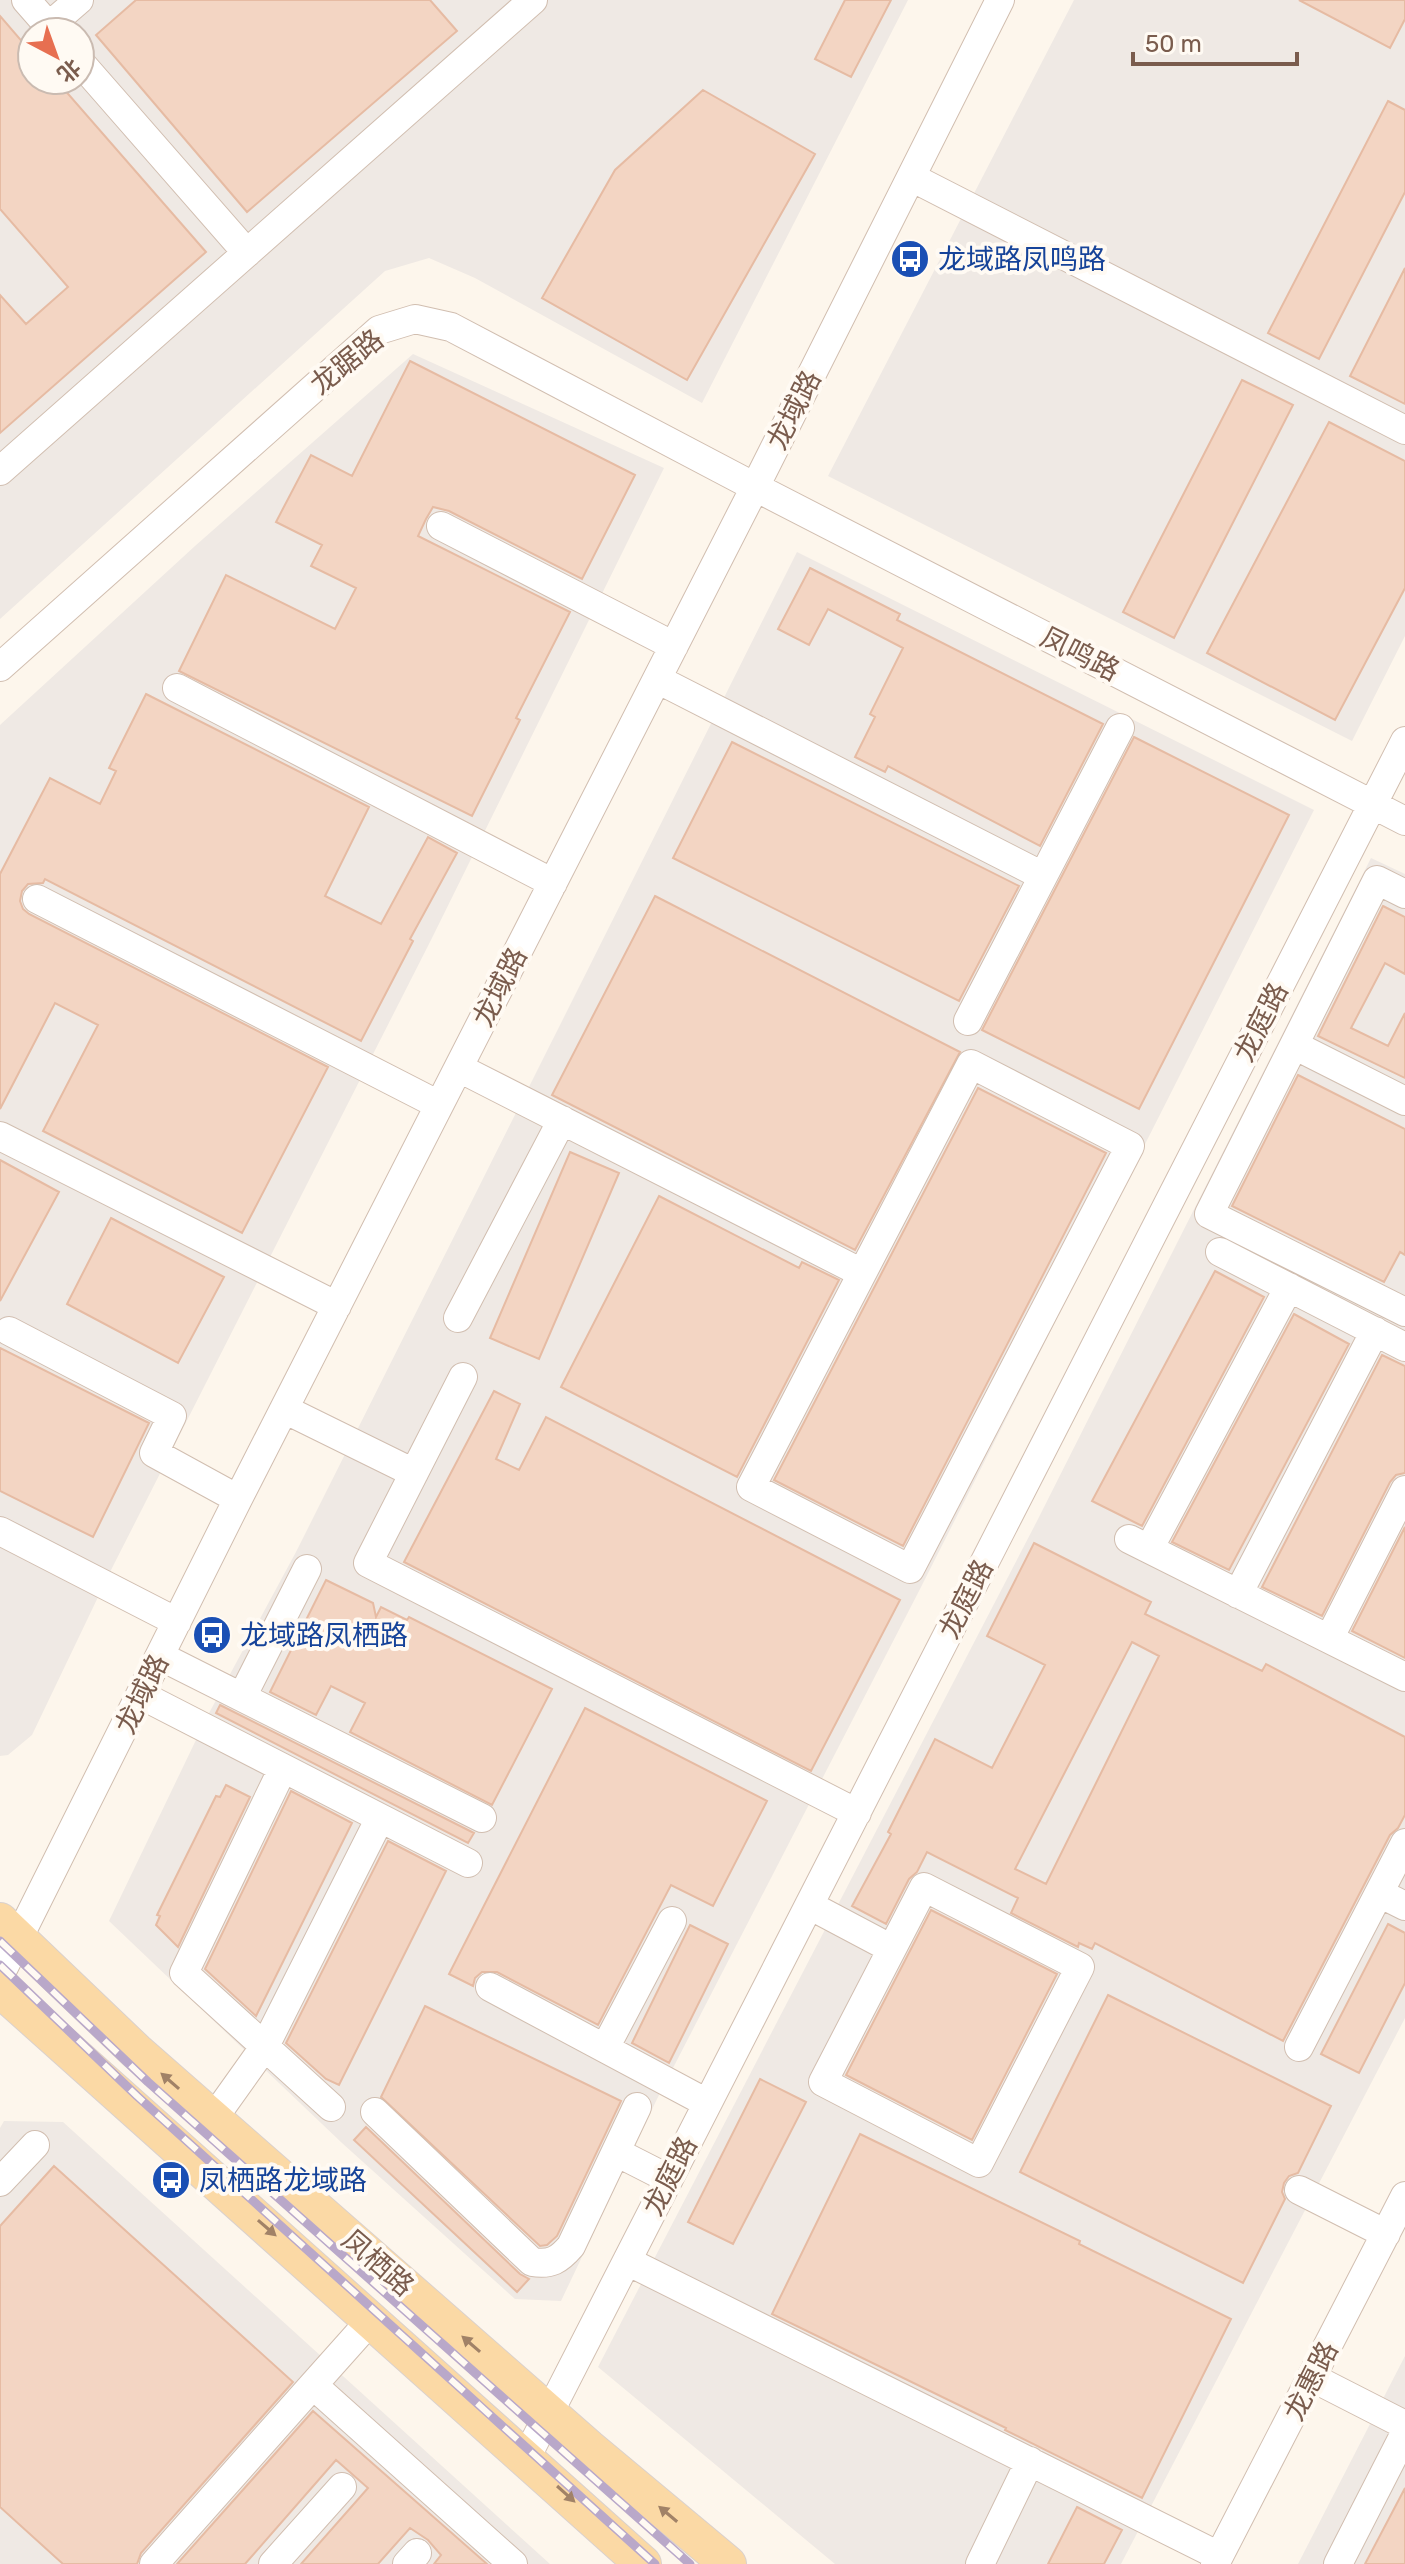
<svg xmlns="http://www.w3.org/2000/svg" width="1405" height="2564" font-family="Rubik,'Noto Sans SC',sans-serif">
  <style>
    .industrial { fill: #efe9e4; fill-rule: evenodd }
    .building { fill: #f3d5c3; stroke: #e6bba3; stroke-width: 2; fill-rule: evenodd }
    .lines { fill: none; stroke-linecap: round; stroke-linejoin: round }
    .minor-casing { stroke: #d1beb0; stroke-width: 30 }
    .major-casing { stroke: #dad1cd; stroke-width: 38 }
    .minor { stroke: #fff; stroke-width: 28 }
    .major { stroke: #fbd9a5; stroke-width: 36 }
    .rail-casing { stroke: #b9a8c9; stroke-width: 9 }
    .rail { stroke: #fffaf3; stroke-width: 6; stroke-dasharray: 18; stroke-linecap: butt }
    .oneway { fill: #a18267 }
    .labels { text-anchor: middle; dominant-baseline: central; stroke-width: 8; stroke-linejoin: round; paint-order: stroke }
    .transit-label { font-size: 28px; fill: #164399; stroke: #fffaf3; text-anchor: start }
    .street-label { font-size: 28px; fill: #7a5c4d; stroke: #fffaf3 }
  </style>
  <rect width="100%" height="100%" fill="#fdf6ec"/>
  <path class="industrial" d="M0,0h908l-206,403 -227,-125 -46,-20 -44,13 -385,348zM32,32h48v48h-48z
    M1074,0h331v636l-53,105 -524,-265z
    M413,354l251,114 -233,472 -321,632 -78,163 -24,20 -8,1v-1031l195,-179z
    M797,552l517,258 -395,781 -262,508 -96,202 -46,-2 -173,-156 -233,-222 99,-206 88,-163z
    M1371,858l34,16v1144l-284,546h-286l-237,-197 438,-844z
    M4,2121l59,1 487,442h-550v-436z
    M1405,2356v208h-107z"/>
  <path class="building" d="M136,0h294l27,31 -210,181 -151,-177z
    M845,0h46l-40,77 -36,-18z
    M1299,0h106v19l-15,29z
    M0,16l32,37v27h24l150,172 -206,181v-138l26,29 42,-37 -68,-78z
    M703,90l112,64 -128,226 -145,-82 73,-128z
    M1388,101l17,9v82l-86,167 -51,-26z
    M1405,268v136l-55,-28z
    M410,361l225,114 -53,104 -133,-68 -16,-4 -7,12 -8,17 152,76 -54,106 4,2 -48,96 -293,-145 47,-96 109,54 21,-41 -45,-22 11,-21 -46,-23 35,-67 41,21z
    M1242,380l51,25 -119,233 -51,-26z
    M1329,422l76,39v127l-70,132 -128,-67z
    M810,568l90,46 -3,6 206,104 -63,122 -152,-80 -3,6 -30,-15 20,-40 -5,-3 33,-66 -75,-39 -19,36 -31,-16z
    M146,694l223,113 -44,89 56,28 47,-87 29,16 -47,86 3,2 -52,100 -316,-162 -2,4 -15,1 -6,7 -2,10 3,8 6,5 299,153 -86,166 -199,-102 55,-106 -43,-22 -55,106v-235l50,-96 50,26 16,-33 -7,-3z
    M1134,737l155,78 -150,294 -157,-79z
    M732,742l287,144 -60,115 -286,-143z
    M655,896l305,156 -105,198 -303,-155z
    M1383,906l22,11v57l-20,-11 -34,65 37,18 17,-33v65l-87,-42z
    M1298,1075l107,54v126l-5,-3 -16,30 -152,-76z
    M978,1088l128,65 -203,393 -129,-66z
    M570,1152l49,21 -80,186 -49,-21z
    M0,1160l59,32 -59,109z
    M659,1196l140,72 3,-6 37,18 -102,197 -176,-90z
    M111,1218l113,59 -46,86 -111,-59z
    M1215,1271l49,26 -122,229 -50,-25z
    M1294,1314l55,30 -120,226 -57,-28z
    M0,1348l149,75 -56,114 -93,-46z
    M1382,1355l23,11v107l-9,2 -6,7 -68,134 -60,-29z
    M494,1391l26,13 -24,55 23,11 27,-53 354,183 -89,171 -407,-209z
    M1405,1527v131l-53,-27z
    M1034,1543l117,59 -6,12 117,57 4,-7 139,73v78l-7,13 -8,7 -107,206 -188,-98 -3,6 -13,-6 -1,4 -67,-34 7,-15 -91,-46 -10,20 -8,7 -23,45 -34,-18 39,-72 -3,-2 47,-93 57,29 53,-103 -58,-29zM1132,1642l27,14 -113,228 -31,-15z
    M326,1580l47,23 3,14 5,-10 26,13 2,-3 143,72 -60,116 -142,-73 15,-29 -34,-17 -15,29 -46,-23z
    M220,1705l254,128 -6,10 -252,-130z
    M585,1708l182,93 -54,105 -42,-21 -73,140 -101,-53h-15l-7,6 -2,8 -24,-12z
    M226,1785l24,12 -72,150 -22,-22 4,-9 -3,-1 59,-119 4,1z
    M291,1791l61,32 -96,193 -51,-47z
    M388,1841l58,30 -107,214 -13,-6 -40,-36z
    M931,1910l126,64 -85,166 -126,-65z
    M1388,1924l17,9v50l-46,90 -38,-19z
    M690,1925l38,19 -59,119 -37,-20z
    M1108,1995l223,111 -33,67 -9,3 -5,7 -2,9 3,7 -42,84 -223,-111z
    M425,2006l196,95 -64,135 -10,9 -7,1 -159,-149z
    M760,2079l46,23 -73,142 -45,-22z
    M366,2127l154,147 9,5 -12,13 -163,-152z
    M860,2134l220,107 -1,3 152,75 -89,179 -137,-68 1,-2 -234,-114z
    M54,2166l239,216 -152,171 -4,11h-74l-63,-57v-281z
    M313,2411l174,153h-53l7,-9 -13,-15 -18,-12 -32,36h-77l67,-76 -32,-28 -91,104h-68z
    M1405,2488v76h-40z
    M1077,2507l45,23 -18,34h-56z"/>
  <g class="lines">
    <g class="minor-casing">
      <path id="minor" d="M26,0l28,32
        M49,26l30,-26
        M80,62l167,191
        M911,177l494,253
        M0,471l533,-471
        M441,526l233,120
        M0,667l379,-337 36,-11 36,8 304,160 650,334
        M657,679l386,197
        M177,688l376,195
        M1405,894l-28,-14 -168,334 196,98
        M37,899l402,206
        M968,1021l152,-293
        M1294,1045l111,56
        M971,1064l159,82 -220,423 -159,-82z
        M459,1068l403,205
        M0,1136l337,170
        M1220,1252l185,95
        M458,1318l104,-198
        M9,1331l163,85 -18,37 84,46
        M463,1377l-95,186 489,250
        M284,1409l130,64
        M0,1531l177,91
        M1129,1539l276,138
        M1149,1549l140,-262
        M1238,1594l137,-263
        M1329,1639l76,-149
        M160,1656l322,162
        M141,1695l327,168
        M242,1697l65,-128
        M283,1768l-99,205 147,134
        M924,1887l156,80 -101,196 -156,-81z
        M1379,1893l26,13
        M809,1905l83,44
        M0,1975l238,-476 517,-1012 245,-487
        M490,1987l217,116
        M1299,2047l106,-204
        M605,2048l67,-127
        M375,2112l157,150c19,3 27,-2 39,-16l66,-139
        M213,2119l52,-73 115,-228
        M616,2152l53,27
        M0,2182l35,-37
        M1299,2190l87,44
        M627,2261l592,295
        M1313,2378l92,47
        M313,2385l58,-65
        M526,2458l879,-1717
        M154,2564l159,-179 200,179
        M273,2564l69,-77
        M407,2564l10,-11
        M980,2564l50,-103
        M1215,2564l190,-368
        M1338,2564l67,-131"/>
    </g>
    <g class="major-casing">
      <path id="major" d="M0,1921l136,130 453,397 139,116
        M0,1989l643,575"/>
    </g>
    <use href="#minor" class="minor"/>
    <use href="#major" class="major"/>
    <g class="rail-casing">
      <path id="rail" d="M0,1941l148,141 542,482
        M0,1965l137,131 518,468"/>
    </g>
    <use href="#rail" class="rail"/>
  </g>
  <defs><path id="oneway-solid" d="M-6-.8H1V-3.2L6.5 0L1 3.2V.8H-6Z" transform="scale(2)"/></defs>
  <g class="oneway">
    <use href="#oneway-solid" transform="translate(170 2081) rotate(-139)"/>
    <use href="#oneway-solid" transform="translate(267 2228) rotate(41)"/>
    <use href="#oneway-solid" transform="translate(471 2344) rotate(-139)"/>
    <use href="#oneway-solid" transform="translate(566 2494) rotate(42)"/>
    <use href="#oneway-solid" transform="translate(668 2514) rotate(-140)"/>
  </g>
  <defs>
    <g id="bus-disc" transform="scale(2)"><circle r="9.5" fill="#1a4fb4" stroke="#fffaf3"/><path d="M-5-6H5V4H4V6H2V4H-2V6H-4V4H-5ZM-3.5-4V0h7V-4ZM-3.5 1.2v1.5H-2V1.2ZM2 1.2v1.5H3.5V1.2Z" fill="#fff"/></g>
  </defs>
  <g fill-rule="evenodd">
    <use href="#bus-disc" x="910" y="259"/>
    <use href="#bus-disc" x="212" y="1635"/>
    <use href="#bus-disc" x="171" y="2180"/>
  </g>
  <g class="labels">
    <g class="transit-label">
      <text x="938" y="259">龙域路凤鸣路</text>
      <text x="240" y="1635">龙域路凤栖路</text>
      <text x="199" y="2180">凤栖路龙域路</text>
    </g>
    <g class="street-label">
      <text transform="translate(347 362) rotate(-39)">龙踞路</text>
      <text transform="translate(794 410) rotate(-63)">龙域路</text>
      <text transform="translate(1080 654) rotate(27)">凤鸣路</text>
      <text transform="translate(500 987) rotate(-63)">龙域路</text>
      <text transform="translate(1261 1022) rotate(-63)">龙庭路</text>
      <text transform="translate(966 1599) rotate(-63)">龙庭路</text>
      <text transform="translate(142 1694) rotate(-64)">龙域路</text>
      <text transform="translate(670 2176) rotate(-63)">龙庭路</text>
      <text transform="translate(378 2263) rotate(41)">凤栖路</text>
      <text transform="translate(1311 2381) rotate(-63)">龙惠路</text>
    </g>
  </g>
  <g transform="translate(56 56) rotate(139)"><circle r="38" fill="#fffaf3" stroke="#cabbb1" stroke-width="2"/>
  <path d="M0-6L14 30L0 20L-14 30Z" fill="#e76f51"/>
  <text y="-12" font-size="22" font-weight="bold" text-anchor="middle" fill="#7a5c4d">北</text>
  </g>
  <path d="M1133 52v12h164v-12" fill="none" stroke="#7a5c4d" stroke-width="4"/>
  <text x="1145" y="52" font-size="24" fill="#7a5c4d" stroke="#fffaf3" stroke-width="6" paint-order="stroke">50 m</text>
</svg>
